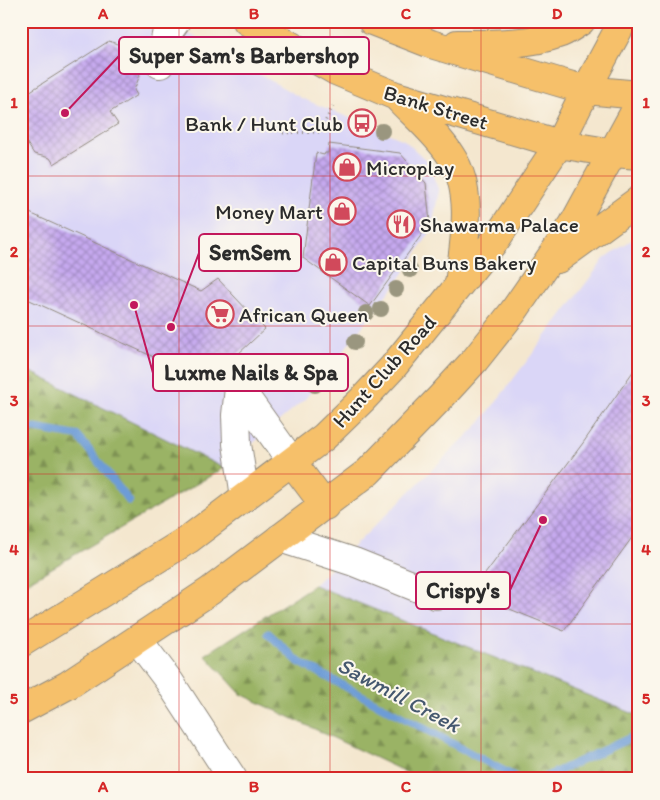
<svg xmlns="http://www.w3.org/2000/svg" width="660" height="800" font-family="Itim,sans-serif">
  <style>
    .built { fill: #dad6f7 }
    .forest { fill: url(#forest-firs); stroke: #626f48 }
    .lines { fill: none; stroke-linecap: round; stroke-linejoin: round }
    .stream { stroke: #6d9cd6; stroke-width: 8 }
    .building { fill: url(#building-cross-hatch) }
    .minor-casing { stroke: #90897d; stroke-width: 30 }
    .major-casing { stroke: #90897d; stroke-width: 30 }
    .path { stroke: #90897d; stroke-width: 3; stroke-dasharray: 1 4; stroke-linecap: butt }
    .minor { stroke: #fff; stroke-width: 28 }
    .major { stroke: #f6c06b; stroke-width: 28 }
    .tree { fill: #9a967f }
    .grid { fill: none; stroke: #d62828; stroke-width: 1; stroke-opacity: 0.55 }
    .labels { text-anchor: middle; dominant-baseline: central; stroke-width: 4; stroke-linejoin: round; paint-order: stroke }
    .street-label { font-size: 21px; fill: #2b2b2b; stroke: #fbf7ec }
    .poi-label { font-size: 21px; fill: #2b2b2b; stroke: #fbf7ec; text-anchor: start }
    .water-label { font-size: 22px; font-style: italic; fill: #45586f; stroke: #fbf7ec }
    .leader { fill: none; stroke: #c2185b; stroke-width: 2 }
    .callout-dot { fill: #c2185b; stroke: #fbf7ec; stroke-width: 2 }
    .callout { fill: #fbf7ec; stroke: #c2185b; stroke-width: 2 }
    .callout-label { font-size: 22px; text-anchor: middle; font-weight: bold; fill: #2b2b2b }
    .neatline { fill: none; stroke: #d62828; stroke-width: 2 }
    .grid-label { font-size: 16px; text-anchor: middle; font-weight: bold; fill: #d62828 }
  </style>
  <defs>
    <pattern id="forest-firs" width="22" height="20" patternUnits="userSpaceOnUse" patternTransform="scale(1.25)"><rect width="22" height="20" fill="#9ab365"/><path d="M5 1l3.5 6h-7zM16 11l3.5 6h-7z" fill="#7e9253"/></pattern>
    <pattern id="building-cross-hatch" width="8" height="8" patternUnits="userSpaceOnUse" patternTransform="scale(1.25)"><rect width="8" height="8" fill="#c6a9ef"/><path d="M0 0l8 8M0 8l8-8" fill="none" stroke="#a18ac2"/></pattern>
  </defs>
  <rect width="100%" height="100%" fill="#fbf7ec"/>
  <filter id="ink" filterUnits="userSpaceOnUse"><feTurbulence type="fractalNoise" baseFrequency=".02" numOctaves="2"/><feDisplacementMap in="SourceGraphic" scale="10" xChannelSelector="R" yChannelSelector="G"/><feConvolveMatrix kernelMatrix="1 2 1 2 8 2 1 2 1" color-interpolation-filters="sRGB"/></filter>
  <filter id="wash" filterUnits="userSpaceOnUse"><feTurbulence type="fractalNoise" baseFrequency=".0096" numOctaves="4" result="noise"/><feDisplacementMap in="SourceGraphic" scale="20" xChannelSelector="R" yChannelSelector="G"/><feGaussianBlur stdDeviation="1.12" result="paint"/><feColorMatrix in="noise" values="0 0 0 0 0 0 0 0 0 0 0 0 0 0 0 0 0 1.4 0 .05"/><feComposite in="paint" operator="in"/></filter>
  <g filter="url(#wash)">
    <rect width="100%" height="100%" fill="#f4e7cf"/>
    <path class="built" d="M21,21h146l134,77 103,42 23,21 12,30 -8,40 -32,49 -93,118 -82,70 -203,-101z
      M639,235v490l-325,-140 166,-162 125,-165z"/>
    <path class="forest" d="M21,367l203,101 -203,118z
      M314,585l325,131v63h-219l-179,-85 -36,-39z"/>
    <g class="lines">
      <path class="stream" d="M21,426l57,10 51,65
        M268,633l31,29 220,117
        M541,779l98,-45"/>
    </g>
    <g id="blocks">
      <path class="building" d="M109,41l11,4 20,30 -6,15 3,5 -27,17 8,12 -64,40 -4,-6 -16,-4 -13,-20v-37z
        M329,144l71,9 26,30 4,40 -60,83 -67,-48 13,-105 8,2 1,-2h3z
        M21,209l180,82 17,-12 47,50 -57,53 -187,-86z
        M639,363v165l-75,103 -79,-32 -3,-21 101,-135z"/>
    </g>
  </g>
  <g filter="url(#ink)">
    <use href="#blocks" fill-opacity="0" stroke="#90897d" stroke-width="1"/>
    <g class="lines">
      <g class="minor-casing">
        <path id="minor" d="M160,64l6,-29 10,-14
          M239,388l-3,27 1,29 8,53
          M239,388l53,74
          M280,538l74,24 82,33
          M138,640l31,41 64,98"/>
      </g>
      <g class="major-casing">
        <path id="major" d="M247,21l89,50 60,25 163,48 54,9 26,2
          M372,21l59,23 124,37 31,9 53,5
          M457,44c34,0 72,1 104,-11 7,-3 14,-8 20,-12
          M397,97c18,19 40,37 54,59 24,36 13,88 8,128
          M558,259l81,-59
          M292,462l33,44
          M21,643l168,-104 135,-102 39,-38 30,-32 104,-129 62,-94 27,-54 37,-69
          M21,710l47,-25 142,-94 158,-119 73,-75 34,-37 38,-48 60,-87 66,-121"/>
      </g>
      <path class="path" d="M283,133l37,-1 13,-26"/>
      <use href="#minor" class="minor"/>
      <use href="#major" class="major"/>
    </g>
    <g class="tree">
      <circle cx="360" cy="122" r="8"/>
      <circle cx="382" cy="131" r="8"/>
      <circle cx="410" cy="270" r="8"/>
      <circle cx="396" cy="289" r="8"/>
      <circle cx="381" cy="309" r="8"/>
      <circle cx="366" cy="313" r="8"/>
      <circle cx="355" cy="342" r="8"/>
      <circle cx="315" cy="385" r="8"/>
    </g>
  </g>
  <path class="grid" d="M179,21v758M330,21v758M481,21v758M21,176h618M21,326h618M21,474h618M21,624h618"/>
  <defs>
    <g id="bus-ring" transform="scale(1.4375)"><circle r="9.5" fill="#fbf7ec" stroke="#d1495b" stroke-width="1.5"/><path d="M-5-6H5V4H4V6H2V4H-2V6H-4V4H-5ZM-3.5-4V0h7V-4ZM-3.5 1.2v1.5H-2V1.2ZM2 1.2v1.5H3.5V1.2Z" fill="#d1495b"/></g>
    <g id="shop-ring" transform="scale(1.4375)"><circle r="9.5" fill="#fbf7ec" stroke="#d1495b" stroke-width="1.5"/><path d="M-5-2.5h2.3a2.7 3.5 0 0 1 5.4 0H5L5.5 6h-11ZM-1.5-2.5h3a1.5 2.3 0 0 0-3 0Z" fill="#d1495b"/></g>
    <g id="restaurant-ring" transform="scale(1.4375)"><circle r="9.5" fill="#fbf7ec" stroke="#d1495b" stroke-width="1.5"/><path d="M-5-6h1v4h1v-4h1v4h1v-4h1v5L-1.5 .5V6h-2V.5L-5-1ZM5-6V6H3V1.5H1.5Q1.5-4 5-6Z" fill="#d1495b"/></g>
    <g id="supermarket-ring" transform="scale(1.4375)"><circle r="9.5" fill="#fbf7ec" stroke="#d1495b" stroke-width="1.5"/><path d="M-6-5.5h2.5l.6 2H6L4.5 2H-2.5L-4.4-4H-6ZM-1.5 3.2a1.3 1.3 0 1 0 .1 0ZM3 3.2a1.3 1.3 0 1 0 .1 0Z" fill="#d1495b"/></g>
  </defs>
  <g fill-rule="evenodd">
    <use href="#bus-ring" x="362" y="123"/>
    <use href="#shop-ring" x="347" y="167"/>
    <use href="#shop-ring" x="342" y="211"/>
    <use href="#restaurant-ring" x="401" y="224"/>
    <use href="#shop-ring" x="333" y="262"/>
    <use href="#supermarket-ring" x="220" y="314"/>
  </g>
  <g class="labels">
    <g class="street-label">
      <text transform="translate(436 107) rotate(17)">Bank Street</text>
      <text transform="translate(384 371) rotate(-48)">Hunt Club Road</text>
    </g>
    <g class="poi-label">
      <text x="343" y="123" text-anchor="end">Bank / Hunt Club</text>
      <text x="366" y="167">Microplay</text>
      <text x="323" y="211" text-anchor="end">Money Mart</text>
      <text x="420" y="224">Shawarma Palace</text>
      <text x="352" y="262">Capital Buns Bakery</text>
      <text x="239" y="314">African Queen</text>
    </g>
    <g class="water-label">
      <text transform="translate(399 695) rotate(28)">Sawmill Creek</text>
    </g>
  </g>
  <path class="leader" d="M65 113L119 56M171 327L199 253M134 305L153 373M543 520L510 590"/>
  <g class="callout-dot">
    <circle cx="65" cy="113" r="5"/>
    <circle cx="171" cy="327" r="5"/>
    <circle cx="134" cy="305" r="5"/>
    <circle cx="543" cy="520" r="5"/>
  </g>
  <g class="callout">
    <rect x="119" y="37" width="250" height="37" rx="5"/>
    <rect x="199" y="234" width="102" height="37" rx="5"/>
    <rect x="153" y="354" width="195" height="37" rx="5"/>
    <rect x="416" y="572" width="94" height="37" rx="5"/>
  </g>
  <g class="callout-label">
    <text x="244" y="63">Super Sam's Barbershop</text>
    <text x="250" y="260">SemSem</text>
    <text x="251" y="380">Luxme Nails &amp; Spa</text>
    <text x="463" y="598">Crispy's</text>
  </g>
  <rect width="660" height="800" fill="none" stroke="#fbf7ec" stroke-width="55"/>
  <rect x="28" y="28" width="604" height="744" class="neatline"/>
  <g class="grid-label">
    <text x="103" y="19">A</text>
    <text x="254" y="19">B</text>
    <text x="406" y="19">C</text>
    <text x="557" y="19">D</text>
    <text x="14" y="108">1</text>
    <text x="646" y="108">1</text>
    <text x="14" y="257">2</text>
    <text x="646" y="257">2</text>
    <text x="14" y="406">3</text>
    <text x="646" y="406">3</text>
    <text x="14" y="555">4</text>
    <text x="646" y="555">4</text>
    <text x="14" y="704">5</text>
    <text x="646" y="704">5</text>
    <text x="103" y="792">A</text>
    <text x="254" y="792">B</text>
    <text x="406" y="792">C</text>
    <text x="557" y="792">D</text>
  </g>
</svg>
